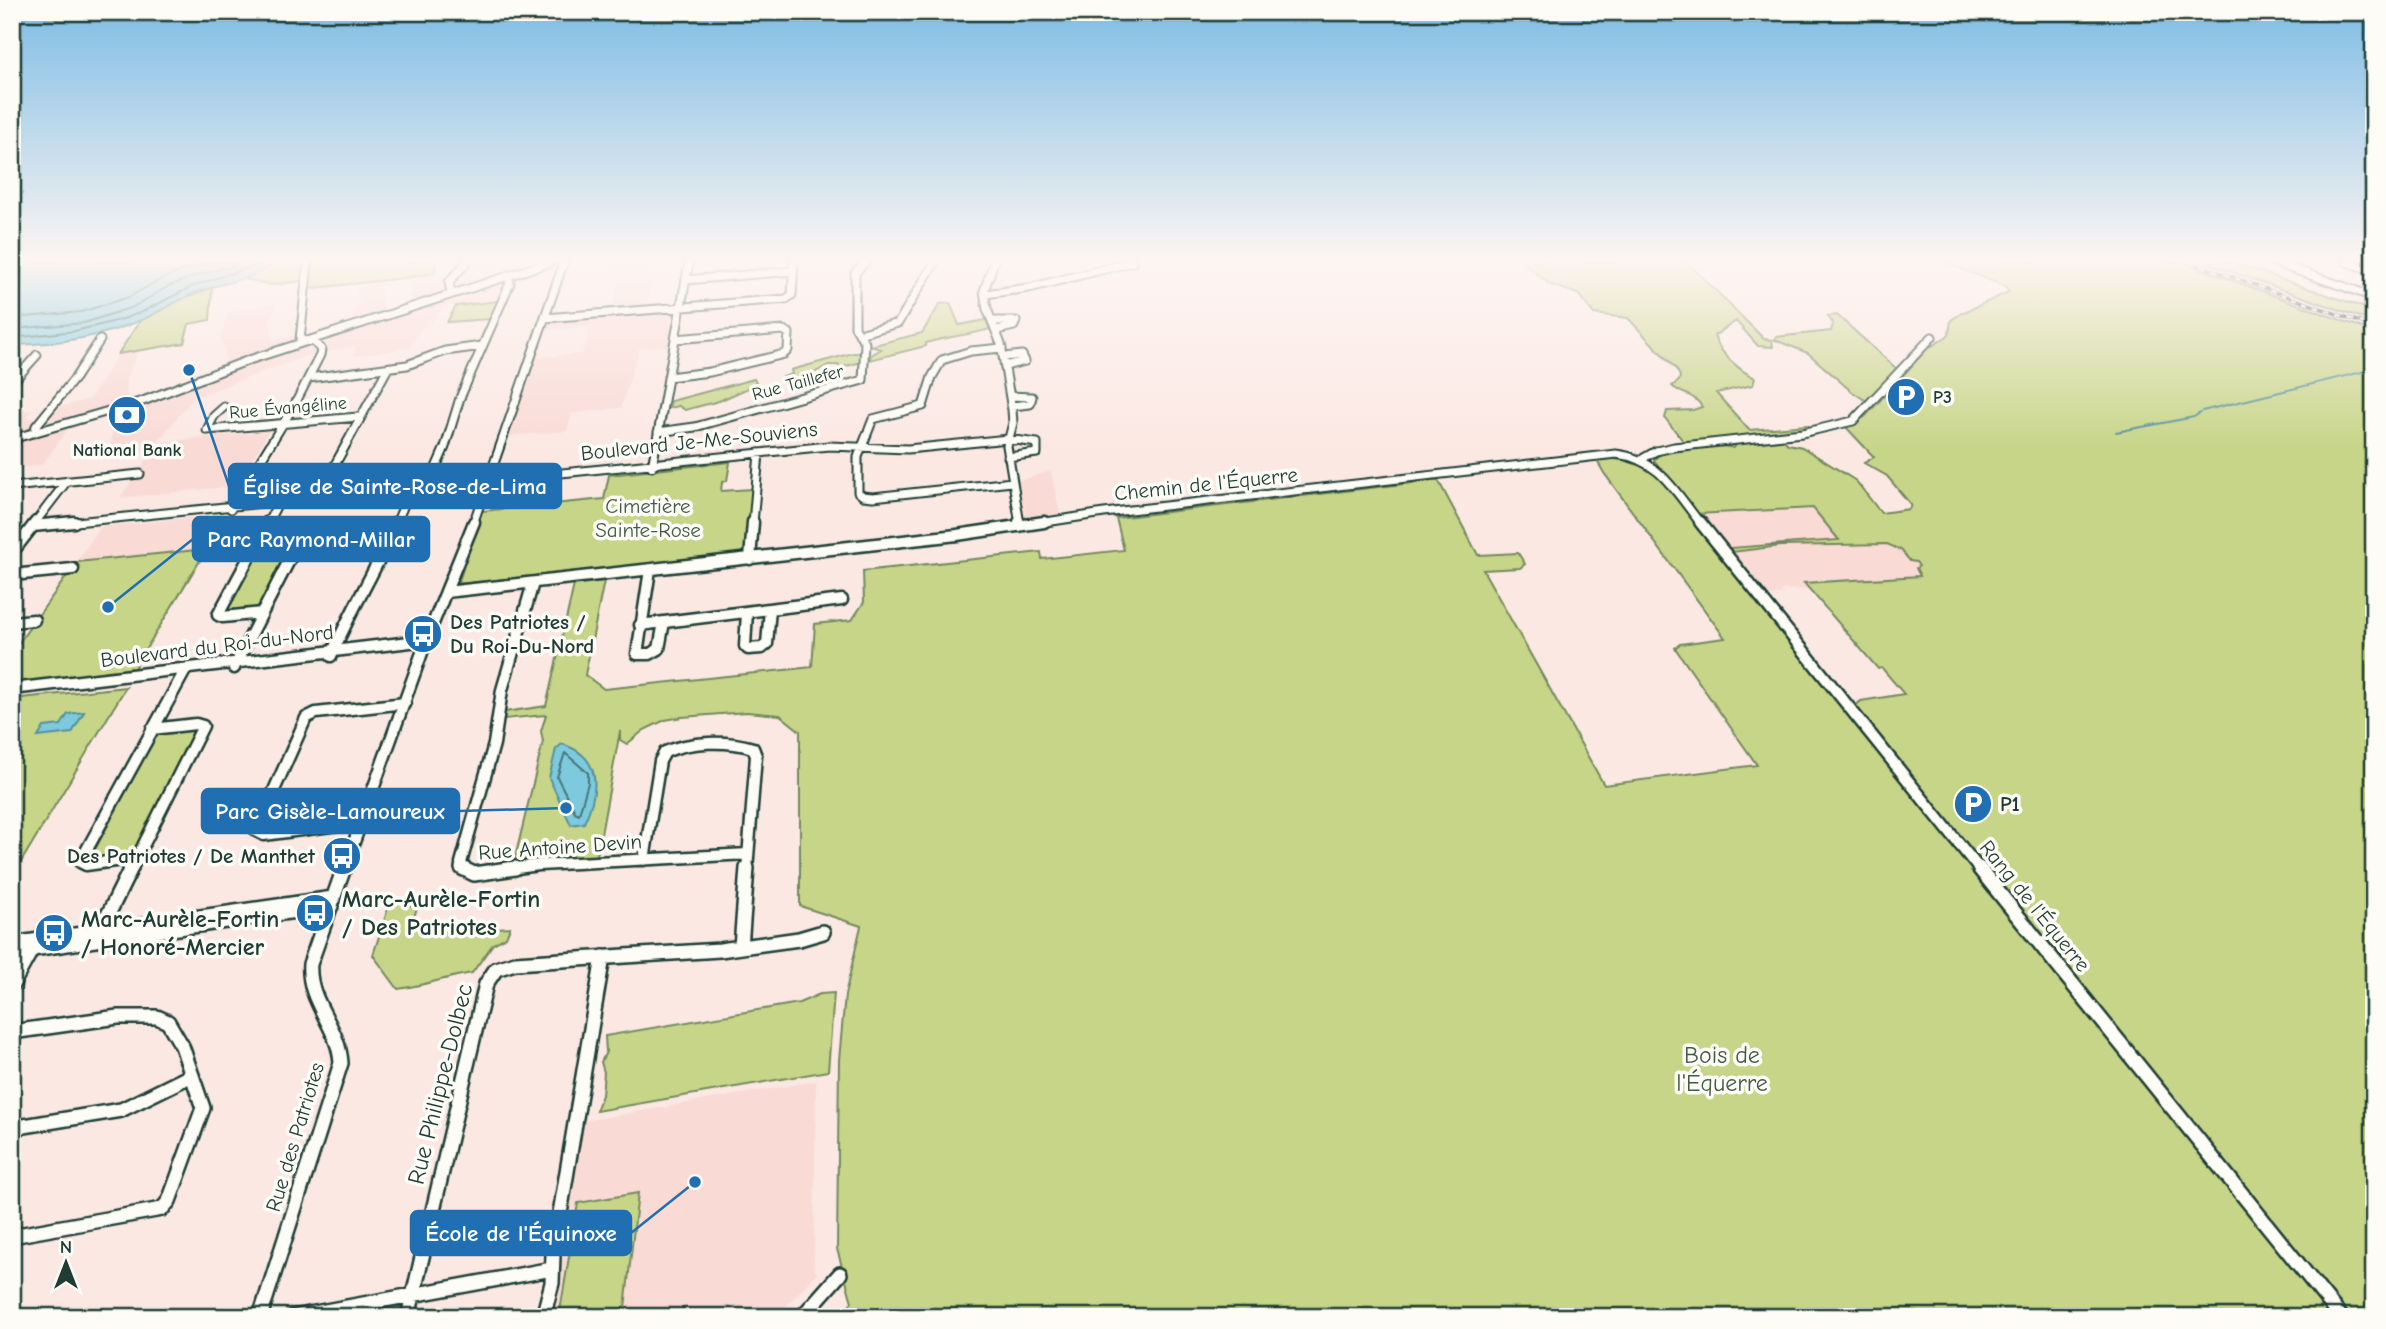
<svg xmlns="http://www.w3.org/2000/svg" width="2386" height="1329" font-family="'Comic Neue',sans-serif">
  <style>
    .built { fill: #f9dad5 }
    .green { fill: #c7d588; stroke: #73895e; stroke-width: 2 }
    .water { fill: #7dc9dd; stroke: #579199; stroke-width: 2 }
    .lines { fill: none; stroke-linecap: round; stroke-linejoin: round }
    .shore { stroke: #457578; stroke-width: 2 }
    .stream { stroke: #579199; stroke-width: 2 }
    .minor-far2-casing { stroke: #1f3d34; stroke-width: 11 }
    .minor-far1-casing { stroke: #1f3d34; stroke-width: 15 }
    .minor-casing { stroke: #1f3d34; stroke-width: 18 }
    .minor-far2 { stroke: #fdfcf7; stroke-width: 7 }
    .minor-far1 { stroke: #fdfcf7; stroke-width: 10 }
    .minor { stroke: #fdfcf7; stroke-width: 13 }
    .rail-casing { stroke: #1f3d34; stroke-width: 3.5 }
    .rail { stroke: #fdfcf7; stroke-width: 2; stroke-dasharray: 6; stroke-linecap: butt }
    .labels { text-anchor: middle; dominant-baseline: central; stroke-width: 7; stroke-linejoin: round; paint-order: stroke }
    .far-street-label { font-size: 18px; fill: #1f3d34; stroke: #fdfcf7 }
    .far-poi-label { font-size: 18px; font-weight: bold; fill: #1f3d34; stroke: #fdfcf7; text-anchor: start }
    .street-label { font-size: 21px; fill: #1f3d34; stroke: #fdfcf7 }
    .park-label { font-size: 21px; fill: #415b45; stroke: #fdfcf7 }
    .poi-label { font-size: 21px; font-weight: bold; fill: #1f3d34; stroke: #fdfcf7; text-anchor: start }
    .near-poi-label { font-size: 24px; font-weight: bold; fill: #1f3d34; stroke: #fdfcf7; text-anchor: start }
    .near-park-label { font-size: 24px; fill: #415b45; stroke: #fdfcf7 }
    .near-street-label { font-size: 24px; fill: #1f3d34; stroke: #fdfcf7 }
    .leader { fill: none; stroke: #1f6fb2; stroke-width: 2.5 }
    .callout-dot { fill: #1f6fb2; stroke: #fdfcf7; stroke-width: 2.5 }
    .callout { fill: #1f6fb2; stroke: #1f6fb2; stroke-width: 2.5 }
    .callout-label { font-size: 23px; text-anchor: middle; font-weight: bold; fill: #fff }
  </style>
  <rect width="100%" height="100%" fill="#fbe8e3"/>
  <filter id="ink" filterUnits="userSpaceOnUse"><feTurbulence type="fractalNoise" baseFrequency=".0143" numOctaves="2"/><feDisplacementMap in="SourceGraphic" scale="14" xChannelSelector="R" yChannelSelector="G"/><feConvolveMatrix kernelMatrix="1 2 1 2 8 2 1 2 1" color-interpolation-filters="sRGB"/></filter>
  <g filter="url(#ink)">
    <path class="built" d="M490,262h166l-10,46 -34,3 6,-26 -13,-19h-38l-32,12 -30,4 -9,20 -52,4 -16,21 -7,1 -12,20 -55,8 1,-10 -49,10 -111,41v-10l46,-21 64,-21 3,5 16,-5 -5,-5 31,-16 12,-26h-6l3,-16h22v20l9,15 24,-10 -5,-5 4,-25 22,-4v3l18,-1 11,-10z
      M273,304h4l-7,15 3,21 22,-4 -1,7 -68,21 -5,-27 6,-24z
      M676,309l-7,37 -30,3 -18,59 -49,5 -5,18 -59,5 26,-78 48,-4 8,-27 -46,3 5,-9z
      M140,349l-14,30 1,24 -87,25 -1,-4 -6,1 -6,7 -15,4v-23l20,-3 -6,9 21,-4 5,-6 38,-10 28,-45z
      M194,388v9l-44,54 -40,4 4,-42 48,-13z
      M71,425l-29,40 -30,4v-23l6,-5z
      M269,431l-33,55 -116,12 39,-56z
      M1051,471l9,43 -28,6 -6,-2 -7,-37z
      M1813,508l31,37 44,-1 13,6 9,11h6l4,5 1,10 -116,6 4,7 -28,1 2,4 -19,3 -68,-83z
      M230,514l-22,34 -131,13 24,-34z
      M816,1081l-2,187 3,5 -41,44h-223l31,-196z"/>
    <path class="green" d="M271,262h165l-1,11c-42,8 -84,10 -127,16l1,-9 -38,5 -26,-6z
      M1523,262h164l77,77 8,1 1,7 -15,-1 -22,-25 -22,15c6,18 25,34 41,42l-2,7 -37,8 33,37 58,-5 5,4 -128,13 -19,-24 2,-7 26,-1 9,-3c-7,-13 -20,-12 -30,-21l7,-5 1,-5 -4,-7 -48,-51 -34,-4 -16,-20 -29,-10z
      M1943,262h239l192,70v985h-1536l14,-15 -15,-53 2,-189 6,-65 16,-69 -61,-20v-175l-20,-16 -33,-3 -65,5 -17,3 -21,10 -17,14 -7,-4v-9l-23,125 -83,6 29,-120 -2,-11 5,-16 -42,4 1,-7 41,-6 28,-121 30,-4 -19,94 19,14 208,-22 3,-43 37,-4 12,-18 -1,-31 178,-19 1,7 82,-9 -8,-32 322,-38 40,75 40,-2 7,11 -5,4 -37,2 121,215 153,-20 -82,-117 5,-4 45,-6 -121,-165 -8,-14c24,-1 39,2 60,15l324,402 14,4 -140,-173 7,-6 43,-7 -22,-26 -4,1 -74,-86 116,-7 -4,-8 3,-2 -3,-4 -6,-1 -9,-11 -14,-6 -106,2 -49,6 -3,-4 110,-8 -26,-32 -117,6 -42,-54c11,-15 63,-16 80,-12l3,-5 43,-6 8,7 14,3 54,34 25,32 28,-4 2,-4 -24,-29 -23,-13 10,-6 -29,-31 20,-9 61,-67 23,-15 2,-15 11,-7 47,-21 -4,-6z
      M2204,262h28l142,49v11z
      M212,288l-2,32 -21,4 -5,19 -66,11 22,-33 35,-20z
      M499,301l-9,18 -43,3 9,-16z
      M950,303l9,22 27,-5 4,9c-22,6 -43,8 -64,14v3l-56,14 1,-5 10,-6 -11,-3 52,-13 18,-29z
      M1837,315l61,55 -30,32 -17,-11 -43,-38 -33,-13 1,-3 55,-6 2,-7 -5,-8z
      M853,353h8v9l-21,6 -2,-3h-10c-14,8 -28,19 -45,12l9,-3 -1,-4z
      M754,379l3,5 -38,17 -34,9 -6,-4 -10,2 2,-7z
      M730,462l-3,19 -5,1 -1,9 31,-2 -5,61 -5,4 -284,30 24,-73 122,-12 5,-24z
      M292,547l-33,61 -36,6 34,-64z
      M207,549l-74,121 -121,13v-31l65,-90z
      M126,687l-114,190v-178z
      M192,728l4,1 -1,4 -62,119 -5,3 -38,4 66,-124z
      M391,899l26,9 -5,15 5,6 10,4 83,-6 -4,10 -13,7 -21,29c-25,4 -49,13 -74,16l-25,-34z
      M834,993l-6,78 -232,40 6,-16 2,-23 -3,-10 5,-10 -1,-16 194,-33 21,-9z
      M638,1193l-13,115 -45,9h-21l19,-114z"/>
    <path class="water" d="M12,262h266c-28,19 -51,19 -81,30 -20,8 -38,21 -58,29 -40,17 -83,23 -127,24z
      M84,712l-12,21 -34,4 6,-10 17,-2 7,-11z
      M562,744c41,13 37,47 22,79l-13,2 -22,-47 7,-29z"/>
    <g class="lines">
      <path class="shore" d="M12,318l69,-6 48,-15 36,-20 44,-15
        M12,329l72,-6 49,-16 36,-21 29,-11 50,-13
        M12,338l63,-7 45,-11 22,-8 51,-26 72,-24
        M565,753l23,20v10l-9,31 -4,-2 -18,-35z"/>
      <path class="stream" d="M2202,411l172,-42
        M2116,432l78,-15 6,-4"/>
      <g class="minor-far2-casing">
        <path id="minor-far2" d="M994,262l-10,29 3,18 14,35 11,66 1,13 -6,23 13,78
          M2273,262l101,35
          M2347,262l27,9
          M686,280l107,-9
          M451,293l-2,-11 18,-20
          M985,294l44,-6 104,-26
          M545,318l241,-19 6,-4 2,-33
          M993,321h23l-2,5 -17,4
          M859,334l39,-11 37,-61
          M1002,348l-31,3 -29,9 -10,17 -9,29 -50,13 -15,38v35l5,4 10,1 139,-15
          M1004,357l18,-2 3,6 -20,5
          M668,377l42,-5 74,-18 4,-4 1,-17 -6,-3 -108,9
          M309,378l98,-13 38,-14 37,-5
          M12,383l25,-28
          M1010,396l22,1 -2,7 -18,2
          M224,407l-10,9 -7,14 151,-13
          M658,432l37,-5 168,-47 2,-37 -10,-16v-54l10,-11
          M34,433l2,-7 39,-48 25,-38
          M12,439l131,-38 106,-41 302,-98
          M1642,459l14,-8 18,-4 128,-14 51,-12 79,-84
          M652,467l37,-205
          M12,487l128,-13
          M427,488l18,-41 15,-49 50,-115 -2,-8
          M315,501l73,-133
          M231,509l64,-105 25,-49 1,-6 -7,-7 -14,-2 8,-78
          M34,524l33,-43
          M56,524l773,-78 79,3 100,-10 29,4v10l-29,4
          M267,524l12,-23
          M396,524l15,-36
          M473,524l91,-262
          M753,524l6,-71
          M1033,524l71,-11 512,-59c44,5 59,38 85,70"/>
      </g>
      <g class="minor-far1-casing">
        <path id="minor-far1" d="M1019,522l1,4
          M1700,522l280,348
          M33,526l41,-4
          M12,553l24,-31
          M750,559l3,-37
          M650,570l-13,84h13l9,-5 5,-27
          M12,575l61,-6
          M446,592l511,-57 87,-13
          M747,612l-2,34 3,3 14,-1 5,-4 3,-35
          M262,613l-39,4 -5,-2 50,-93
          M12,622l22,-2
          M640,625l202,-25
          M331,656c20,-46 46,-88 66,-134
          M234,668l63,-123 -5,-2 -37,3
          M12,689l415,-49
          M361,822l-97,13 -8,-4 50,-113 10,-5 89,-10
          M137,858l-51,7 -6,-3 106,-193
          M644,860l16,-99 5,-9c25,-11 62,-12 88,-4l3,8 -9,114
          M131,870l72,-144 -7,-2 -44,5
          M344,870l84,-234 46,-114
          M465,870l-4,-7 33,-119 8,-54 31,-107
          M502,870l37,-5 209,-11"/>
      </g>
      <g class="minor-casing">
        <path id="minor" d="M462,868l12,6 41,-6
          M1979,868l362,449
          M99,933l32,-65
          M12,944l321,-46
          M741,947l6,-79
          M12,952l319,-46
          M12,985l21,-38
          M12,1032l106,-15h39l11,5 14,24 21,62 -34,93 -7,8 -150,27
          M12,1128l109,-18 71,-35
          M260,1317l81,-254c-2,-37 -34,-61 -31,-99l34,-96
          M293,1317l259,-48
          M408,1317l78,-333 10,-15 19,-6 205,-13 79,-11 24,-7
          M543,1317l9,-34 1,-28 50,-298
          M802,1317l38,-43"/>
      </g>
      <use href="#minor-far2" class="minor-far2"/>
      <use href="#minor-far1" class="minor-far1"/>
      <use href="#minor" class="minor"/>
      <g class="rail-casing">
        <path id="rail" d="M2190,262l184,65"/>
      </g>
      <use href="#rail" class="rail"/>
    </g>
  </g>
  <linearGradient id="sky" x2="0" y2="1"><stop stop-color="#7dbce4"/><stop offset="0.58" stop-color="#fdf5f2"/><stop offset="1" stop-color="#fdf5f2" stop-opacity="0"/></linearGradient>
  <rect width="2386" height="448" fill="url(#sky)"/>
  <defs>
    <g id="parking-disc" transform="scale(2.0125)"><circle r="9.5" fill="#1f6fb2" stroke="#fdfcf7"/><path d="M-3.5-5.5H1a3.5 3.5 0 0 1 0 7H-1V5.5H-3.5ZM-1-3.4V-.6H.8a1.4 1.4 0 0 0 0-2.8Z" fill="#fff"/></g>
    <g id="bank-disc" transform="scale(2.0125)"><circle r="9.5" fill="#1f6fb2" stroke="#fdfcf7"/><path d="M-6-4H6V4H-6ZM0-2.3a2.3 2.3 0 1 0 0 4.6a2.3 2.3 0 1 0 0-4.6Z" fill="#fff"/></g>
    <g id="bus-disc" transform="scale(2.0125)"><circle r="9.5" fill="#1f6fb2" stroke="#fdfcf7"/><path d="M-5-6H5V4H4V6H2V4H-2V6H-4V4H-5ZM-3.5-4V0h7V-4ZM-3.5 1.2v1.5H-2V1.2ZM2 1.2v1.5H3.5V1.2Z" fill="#fff"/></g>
  </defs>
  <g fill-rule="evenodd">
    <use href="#parking-disc" x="1906" y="397"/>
    <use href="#bank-disc" x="127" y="415"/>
    <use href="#bus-disc" x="423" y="634"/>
    <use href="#parking-disc" x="1973" y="804"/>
    <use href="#bus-disc" x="342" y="856"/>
    <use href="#bus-disc" x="315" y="913"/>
    <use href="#bus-disc" x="54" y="933"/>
  </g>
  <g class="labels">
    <g class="far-street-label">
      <text transform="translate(798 383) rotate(-15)">Rue Taillefer</text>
      <text transform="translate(288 408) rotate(-5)">Rue Évangéline</text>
    </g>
    <g class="far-poi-label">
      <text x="1933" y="397">P3</text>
      <text x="127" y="450" text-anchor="middle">National Bank</text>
    </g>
    <g class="street-label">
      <text transform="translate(699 441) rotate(-6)">Boulevard Je-Me-Souviens</text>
      <text transform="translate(1206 484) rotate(-6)">Chemin de l'Équerre</text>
      <text transform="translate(217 646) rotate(-7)">Boulevard du Roi-du-Nord</text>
      <text transform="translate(560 847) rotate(-4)">Rue Antoine Devin</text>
      <text transform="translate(2035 906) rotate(51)">Rang de l'Équerre</text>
      <text transform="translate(295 1137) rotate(-73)">Rue des Patriotes</text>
    </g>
    <g class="park-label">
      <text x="648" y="506">Cimetière<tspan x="648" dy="24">Sainte-Rose</tspan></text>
    </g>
    <g class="poi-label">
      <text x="450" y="622">Des Patriotes /<tspan x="450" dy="24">Du Roi-Du-Nord</tspan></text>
      <text x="2000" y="804">P1</text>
      <text x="315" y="856" text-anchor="end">Des Patriotes / De Manthet</text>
    </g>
    <g class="near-poi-label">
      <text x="342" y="899">Marc-Aurèle-Fortin<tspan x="342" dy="28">/ Des Patriotes</tspan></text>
      <text x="81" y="919">Marc-Aurèle-Fortin<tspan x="81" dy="28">/ Honoré-Mercier</tspan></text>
    </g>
    <g class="near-park-label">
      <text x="1722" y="1055">Bois de<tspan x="1722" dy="28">l'Équerre</tspan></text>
    </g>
    <g class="near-street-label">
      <text transform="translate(440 1084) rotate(-76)">Rue Philippe-Dolbec</text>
    </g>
  </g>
  <path class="leader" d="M189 370L229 486M108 607L193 539M566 808L459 811M695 1182L631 1233"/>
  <g class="callout-dot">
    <circle cx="189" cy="370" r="7"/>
    <circle cx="108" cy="607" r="7"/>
    <circle cx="566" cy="808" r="7"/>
    <circle cx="695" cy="1182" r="7"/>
  </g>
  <g class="callout">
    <rect x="229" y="464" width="332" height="44" rx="7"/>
    <rect x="193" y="517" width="236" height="44" rx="7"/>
    <rect x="202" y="789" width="257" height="44" rx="7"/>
    <rect x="411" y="1211" width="220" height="44" rx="7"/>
  </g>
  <g class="callout-label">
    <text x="395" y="494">Église de Sainte-Rose-de-Lima</text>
    <text x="311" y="547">Parc Raymond-Millar</text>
    <text x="330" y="819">Parc Gisèle-Lamoureux</text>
    <text x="521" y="1241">École de l'Équinoxe</text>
  </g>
  <rect width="2386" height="1329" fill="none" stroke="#fdfcf7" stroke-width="42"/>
  <rect x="21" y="21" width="2344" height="1287" fill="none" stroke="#1f3d34" stroke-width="2.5" filter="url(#ink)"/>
  <g transform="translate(66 1263)" stroke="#fdfcf7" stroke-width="5" paint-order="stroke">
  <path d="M0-5L12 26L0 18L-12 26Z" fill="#1f3d34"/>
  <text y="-10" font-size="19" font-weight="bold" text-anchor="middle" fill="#1f3d34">N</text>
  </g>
</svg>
